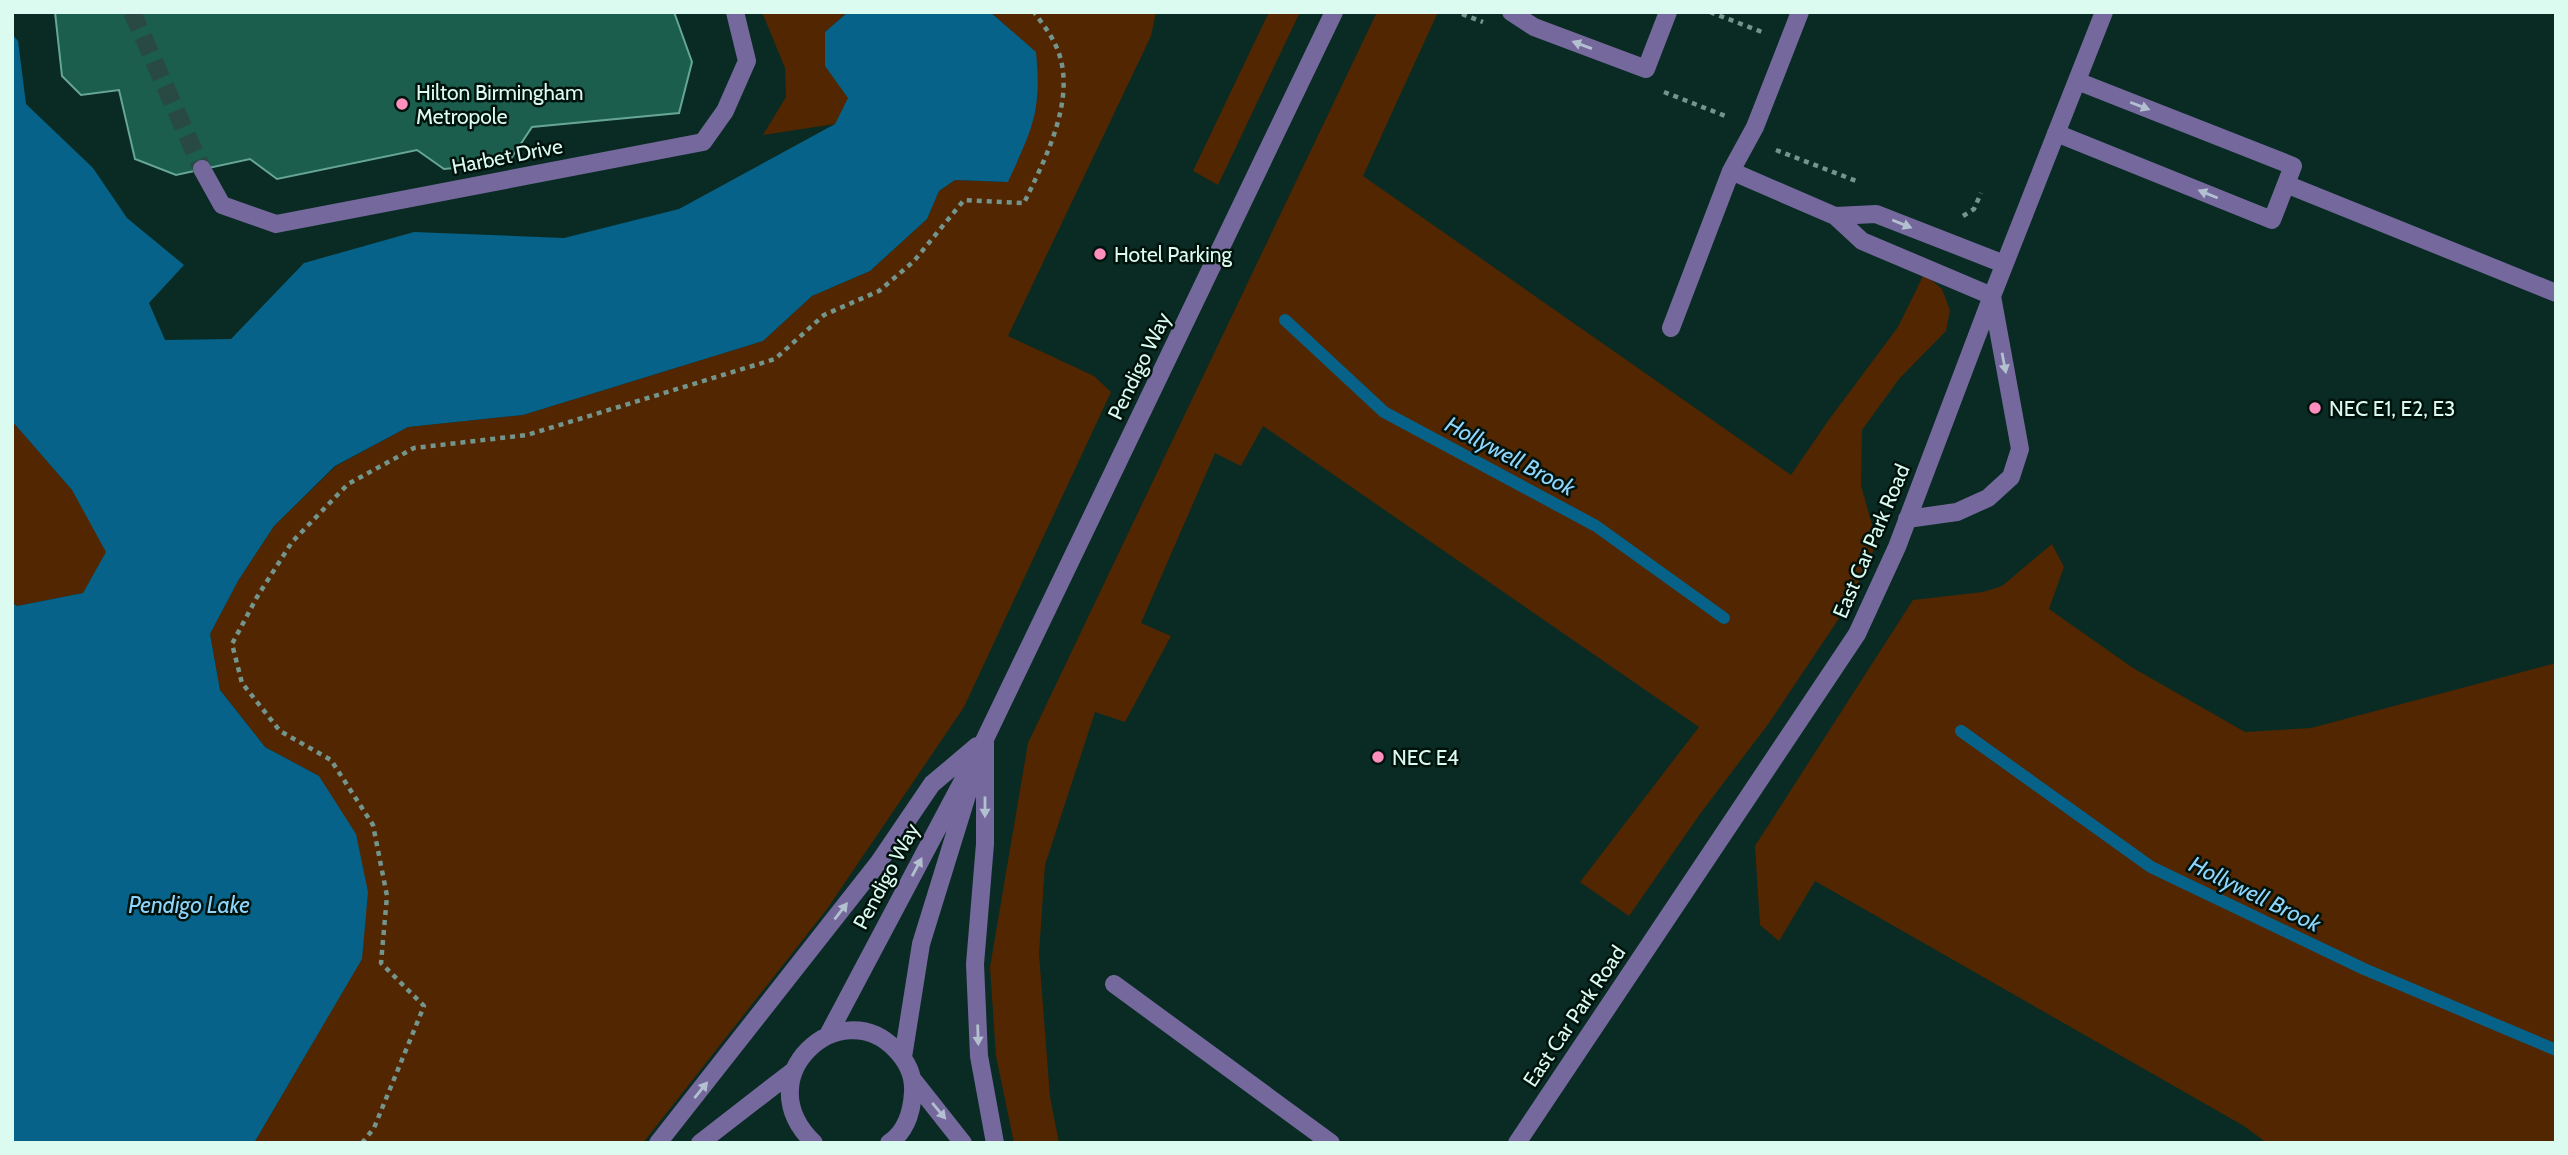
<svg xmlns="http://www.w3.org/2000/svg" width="2568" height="1155" font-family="Cabin,sans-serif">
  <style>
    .green { fill: #522601 }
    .water { fill: #066288 }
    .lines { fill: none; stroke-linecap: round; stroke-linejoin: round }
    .stream { stroke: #066288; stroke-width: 12 }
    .building { fill: #1b5e4e; stroke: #67a694; stroke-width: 2 }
    .minor-tunnel { stroke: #284a42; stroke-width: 18; stroke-dasharray: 18 9; stroke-linecap: butt }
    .path { stroke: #74958c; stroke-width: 4.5; stroke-dasharray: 5 5; stroke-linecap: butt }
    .minor { stroke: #74689d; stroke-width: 18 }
    .oneway { fill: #b2c0cf }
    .poi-dot { fill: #fd8ebe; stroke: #00120c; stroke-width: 2.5 }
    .labels { text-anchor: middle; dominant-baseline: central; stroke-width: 5; stroke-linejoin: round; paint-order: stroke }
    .poi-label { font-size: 21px; fill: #dbfaf0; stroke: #00120c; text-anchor: start }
    .street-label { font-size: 21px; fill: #dbfaf0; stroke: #00120c }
    .water-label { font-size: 23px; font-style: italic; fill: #8ed5fd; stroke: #00120c }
  </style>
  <rect width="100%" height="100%" fill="#092b23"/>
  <path class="green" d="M762,12h86l-23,20v34l24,32 -14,26 -72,11 23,-38 -1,-29z
    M990,12h166l-5,24 -143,300 86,40 17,16 -147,315 -137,202 -184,234h-389l61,-104 4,-263 -54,-29 -45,-57 -10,-56 28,-53 36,-55 62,-60 72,-39 115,-12 240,-74 49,-45 58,-25 57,-52 12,-28 16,-11 53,2 4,-151z
    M1269,12h31l-82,173 -25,-14z
    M1377,12h61l-75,164 428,299 37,-54 70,-94 26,-53 18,15 8,21 -4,21 -47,48 -37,51 -1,55 16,58 -29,62 -79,118 -69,91 -71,102 -49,-34 119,-155 -436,-301 -22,40 -26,-13 -74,170 30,13 -46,86 -30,-10 -50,153 -6,89 11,143 9,46h-45l-18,-87 -6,-89 38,-224z
    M12,421l60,69 35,62 -24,41 -66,13 -5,-3z
    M2052,544l12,23 -15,42 84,59 112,64 66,-4 245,-65v480h-289l-23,-17 -429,-245 -36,60 -19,-16 -5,-79 158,-246 70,-8 19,-6z"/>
  <path class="water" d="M848,12h142l46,40c6,60 -4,77 -28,130l-53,-2 -16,11 -12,28 -57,52 -58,25 -49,45 -240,74 -115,12 -73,39 -61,60 -36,55 -28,53 10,56 45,57 54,29 37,58 12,58 -6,67 -108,184h-242v-540l5,3 66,-13 23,-41 -34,-62 -60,-69v-387l6,7 8,63 67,64 34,50 57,47 -35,38 16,37 66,-1 73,-76 110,-31 150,6 115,-29 156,-85 13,-26 -23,-32v-34z"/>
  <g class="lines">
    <path class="stream" d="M1285,320l99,92 212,114 128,92
      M1961,731l190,136 213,102 192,81"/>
  </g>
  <path class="building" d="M55,12h619l18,50 -13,51 -147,14 -24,36 -64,6 -27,-19 -140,29 -27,-20 -74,16 -41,-16 -16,-69 -38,5 -19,-19z"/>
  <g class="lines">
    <path class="minor-tunnel" d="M132,12l70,157"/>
    <path class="path" d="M1710,12l52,20
      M1462,14l21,8
      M1664,92l64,25
      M1776,150l83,32
      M1963,216l11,-7 7,-16
      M362,1143l12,-15 50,-122 -43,-43 6,-67 -14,-71 -42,-65 -51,-29 -38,-48 -10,-39 25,-47 35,-55 56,-58 66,-36 113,-13 248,-76 49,-44 55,-24 35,-30 50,-61 60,3c21,-44 56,-109 31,-159 -5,-11 -14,-22 -21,-32"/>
    <path class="minor" d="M1511,12l23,15 112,42 22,-57
      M2056,133l216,87 21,-54 -216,-85
      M202,169l20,36 54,19 427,-82 22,-31 22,-50 -12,-49
      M1731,171l104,45 27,25 130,55 28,153 -9,28 -23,21 -31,14 -50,7
      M2286,184l270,109
      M1835,216l41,-2 128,50
      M1671,328l60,-157 24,-44 45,-115
      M985,743v101l-10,120 4,92 16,87
      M1114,984l217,159
      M828,1035l157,-296 349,-727
      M903,1057l18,-113 51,-165
      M914,1081l49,62
      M658,1143l221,-281 53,-78 45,-38
      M700,1143l93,-72
      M814,1143c-69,-66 26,-151 81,-94 11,11 19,26 18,43 -1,19 -6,39 -24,51
      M1517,1143l340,-509 40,-87 95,-251 112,-284"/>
  </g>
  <defs><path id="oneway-solid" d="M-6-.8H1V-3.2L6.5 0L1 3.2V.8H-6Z" transform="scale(1.75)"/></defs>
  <g class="oneway">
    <use href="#oneway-solid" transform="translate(1582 45) rotate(-160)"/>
    <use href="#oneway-solid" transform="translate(2140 106) rotate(21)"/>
    <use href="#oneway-solid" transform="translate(2208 194) rotate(-158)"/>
    <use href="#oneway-solid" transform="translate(1902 224) rotate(22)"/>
    <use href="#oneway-solid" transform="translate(2004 363) rotate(79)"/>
    <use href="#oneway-solid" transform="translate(985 807) rotate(90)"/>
    <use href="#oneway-solid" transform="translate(917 867) rotate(-62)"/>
    <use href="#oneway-solid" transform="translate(841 911) rotate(-52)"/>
    <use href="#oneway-solid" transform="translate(978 1035) rotate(88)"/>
    <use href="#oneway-solid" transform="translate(701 1090) rotate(-51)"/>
    <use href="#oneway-solid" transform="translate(939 1111) rotate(50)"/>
  </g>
  <g class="poi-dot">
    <circle cx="402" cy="104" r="7"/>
    <circle cx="1100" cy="254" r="7"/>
    <circle cx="2315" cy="408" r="7"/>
    <circle cx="1378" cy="757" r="7"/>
  </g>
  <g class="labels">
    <g class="poi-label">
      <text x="416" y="92">Hilton Birmingham<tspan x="416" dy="24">Metropole</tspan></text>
      <text x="1114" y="254">Hotel Parking</text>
      <text x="2329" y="408">NEC E1, E2, E3</text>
      <text x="1392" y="757">NEC E4</text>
    </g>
    <g class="street-label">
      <text transform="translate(507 156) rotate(-11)">Harbet Drive</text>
      <text transform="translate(1139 366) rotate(-64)">Pendigo Way</text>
      <text transform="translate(1871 541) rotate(-67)">East Car Park Road</text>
      <text transform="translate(886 876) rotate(-62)">Pendigo Way</text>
      <text transform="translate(1574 1016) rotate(-56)">East Car Park Road</text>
    </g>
    <g class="water-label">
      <text transform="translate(1510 456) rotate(28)">Hollywell Brook</text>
      <text transform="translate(2255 894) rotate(26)">Hollywell Brook</text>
      <text x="189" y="905">Pendigo Lake</text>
    </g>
  </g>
  <rect width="2568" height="1155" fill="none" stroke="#dbfaf0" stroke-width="28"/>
</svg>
